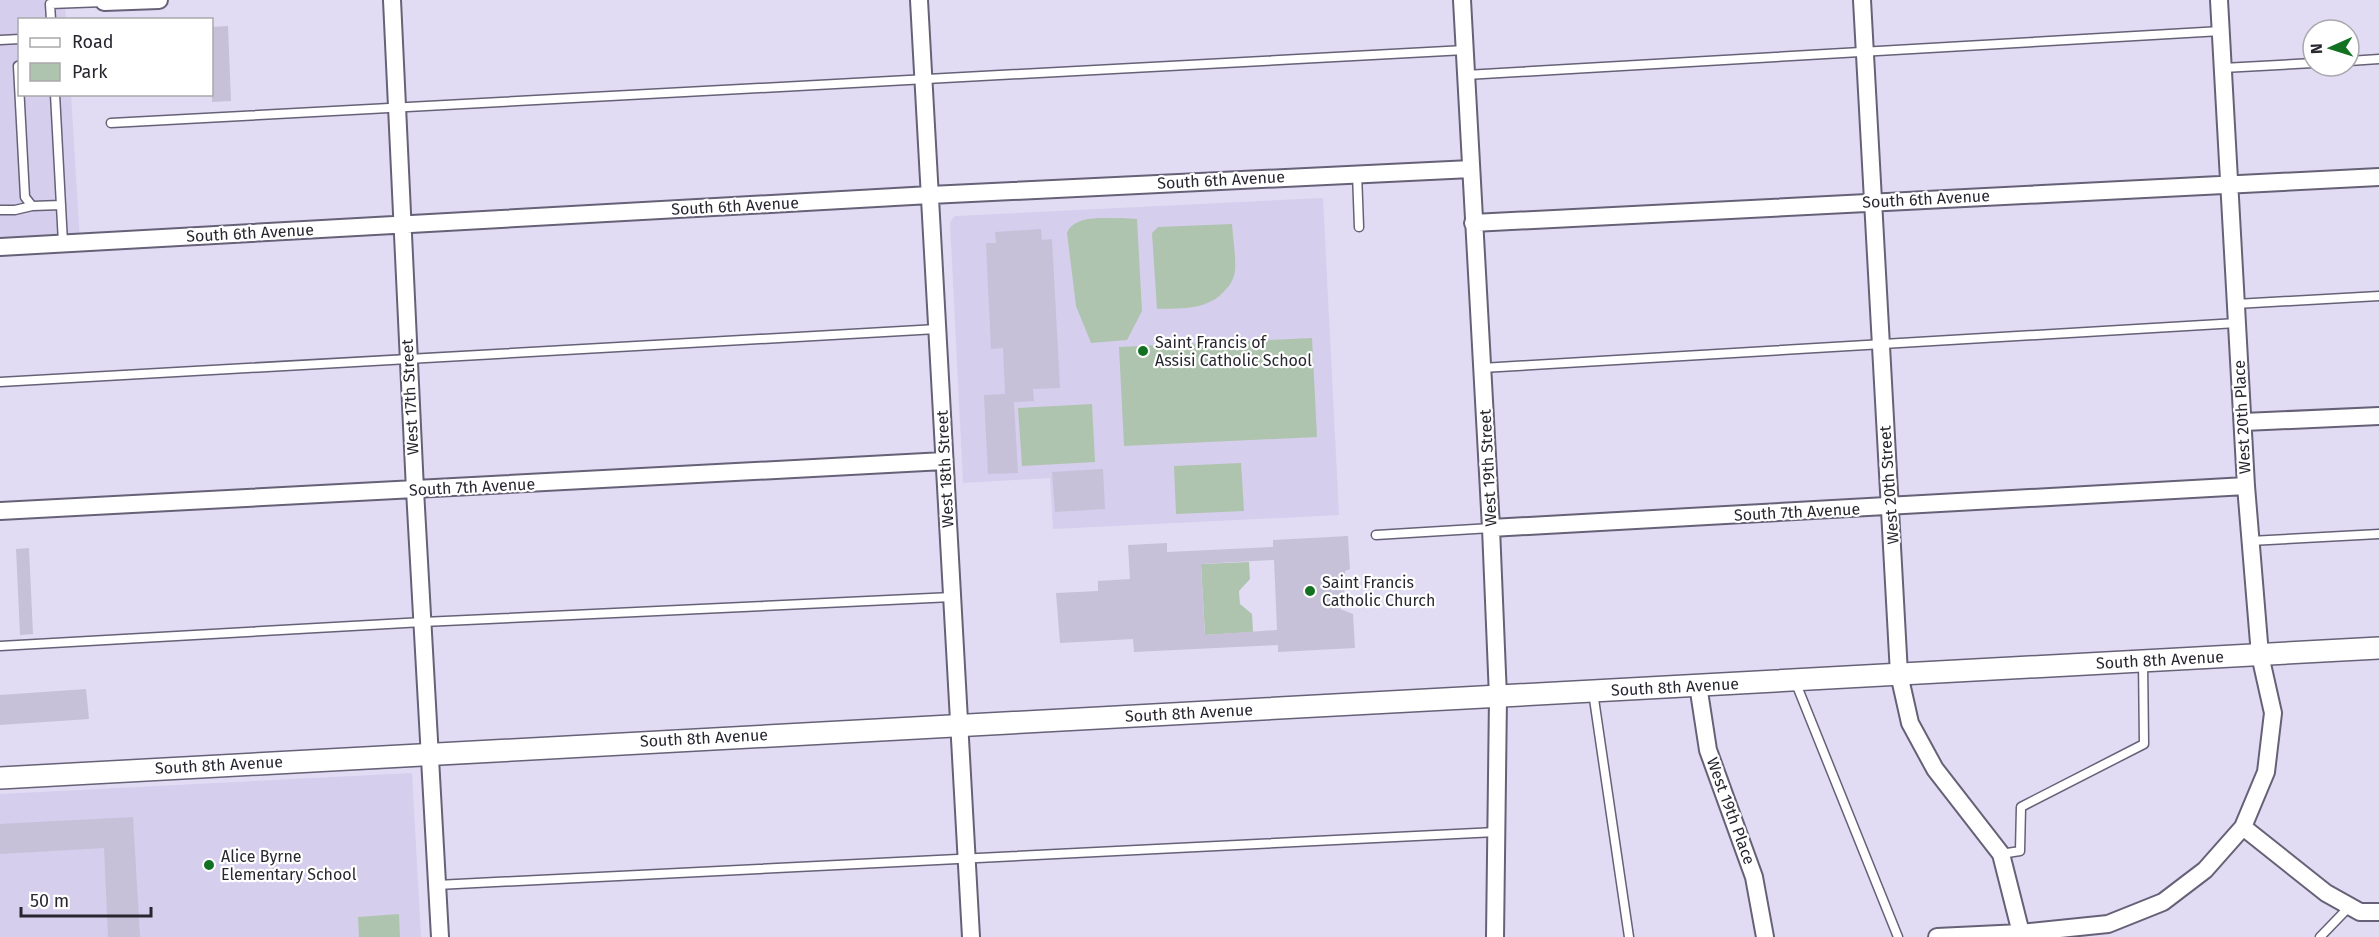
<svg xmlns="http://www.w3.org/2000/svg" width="2379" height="937" font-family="'Fira Sans',sans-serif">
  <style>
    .built { fill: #d5ceed }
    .green { fill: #afc4ae }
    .building { fill: #c6c1d8; fill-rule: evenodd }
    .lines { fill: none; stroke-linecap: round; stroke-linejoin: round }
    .service-casing { stroke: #666176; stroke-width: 11 }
    .minor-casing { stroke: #666176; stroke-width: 20 }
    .tertiary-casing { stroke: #666176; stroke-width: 24 }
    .service { stroke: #fff; stroke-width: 8 }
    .minor { stroke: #fff; stroke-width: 16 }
    .tertiary { stroke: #fff; stroke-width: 21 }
    .poi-dot { fill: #137221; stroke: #fff; stroke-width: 2 }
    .labels { text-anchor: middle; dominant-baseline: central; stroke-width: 4.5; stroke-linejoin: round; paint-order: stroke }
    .street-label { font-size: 16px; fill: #28262f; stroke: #fff }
    .poi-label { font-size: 16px; fill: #28262f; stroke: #fff; text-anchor: start }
  </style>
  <rect width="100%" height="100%" fill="#e1dcf4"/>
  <path class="built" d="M0,0h144l-79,4 1,15 -46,1v74l51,1 9,146 -80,6z
    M1323,198l16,317 -286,14 -3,-51 -87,5 -13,-260 2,-4 3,-3z
    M412,773l9,164h-421v-143z"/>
  <path class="green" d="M1122,218l15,1 5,92 -15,29 -36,3 -15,-37 -9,-73c8,-19 38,-14 55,-15z
    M1232,224c1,15 4,32 3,47 -1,7 -4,13 -8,17 -18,23 -44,20 -70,21l-5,-76 6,-6z
    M1312,338l5,99 -193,9 -5,-99z
    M1092,404l3,58 -73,4 -4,-58z
    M1241,463l3,48 -68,3 -2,-48z
    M1249,562l1,17 -11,12 1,13 12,10 1,18 -48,3 -4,-71z
    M399,914l1,23h-41l-1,-20z"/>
  <path class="building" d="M228,26l3,75 -19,1v-75z
    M1041,229l1,11 10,-1 8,149 -27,1 1,12 -20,1 4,71 -30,1 -4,-79 21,-1 -2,-46 -12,1 -5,-106h10l-1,-11z
    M1103,469l2,40 -50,3 -3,-40z
    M1348,536l2,33 -5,2v4h-6l5,16 -4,18 13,5 2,34 -77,4v-7l-144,7 -1,-13 -73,4 -4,-50 42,-2v-10l32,-2 -2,-34 39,-2v9l106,-5v-7zM1274,560l3,70 -72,5 -4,-71z
    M29,548l4,86 -13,1 -4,-86z
    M86,689l3,30 -89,6v-30z
    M133,817l7,120h-32l-4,-89 -104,6v-30z"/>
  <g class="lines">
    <g class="service-casing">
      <path id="service" d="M51,20l-1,-16 54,-2
        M0,40l20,-1
        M2349,61l30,-2
        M20,65l-2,1 7,131 7,9 29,-1
        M2223,68l90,-5
        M1466,75l755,-44
        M55,94l8,149
        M111,123l1354,-73
        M1357,173l2,54
        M0,210h15l17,-4
        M2236,304l143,-8
        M1482,368l755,-45
        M0,382l937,-53
        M1376,535l115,-7
        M2250,541l129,-7
        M0,646l423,-24 529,-25
        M1795,681l103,256
        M1593,692l36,245
        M2001,854l19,-3 1,-44 123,-63 -1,-83
        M437,885l1059,-53
        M2320,937l30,-31"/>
    </g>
    <g class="minor-casing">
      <path id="minor" d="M392,0l23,490 25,447
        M919,0l52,937
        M1462,0l29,528 7,169 -3,240
        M1862,0l37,674 11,49 25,46 66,85 21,83
        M104,2l55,-2
        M1473,223l906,-46
        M0,247l930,-52 541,-26
        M2244,422l135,-6
        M0,511l944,-50
        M1491,528l755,-42
        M1698,685l10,65 46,127 11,60
        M2243,827l83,66 34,19h19
        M1937,937l84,-4 87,-9 55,-22 42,-32 38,-43 23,-55 7,-59 -13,-58 -14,-169 -27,-486"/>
    </g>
    <g class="tertiary-casing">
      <path id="tertiary" d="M0,778l2379,-130"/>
    </g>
    <use href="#service" class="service"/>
    <use href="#minor" class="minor"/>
    <use href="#tertiary" class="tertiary"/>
  </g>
  <g class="poi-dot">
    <circle cx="1143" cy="351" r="6"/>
    <circle cx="1310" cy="591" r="6"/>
    <circle cx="209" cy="865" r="6"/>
  </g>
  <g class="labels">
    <g class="street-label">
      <text transform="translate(1221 180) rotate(-3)">South 6th Avenue</text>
      <text transform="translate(1926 199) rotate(-3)">South 6th Avenue</text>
      <text transform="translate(735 206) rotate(-3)">South 6th Avenue</text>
      <text transform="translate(250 233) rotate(-3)">South 6th Avenue</text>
      <text transform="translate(410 397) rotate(-93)">West 17th Street</text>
      <text transform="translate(2242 417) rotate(-93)">West 20th Place</text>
      <text transform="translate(1488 468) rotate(-93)">West 19th Street</text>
      <text transform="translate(945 469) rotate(-93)">West 18th Street</text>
      <text transform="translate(1889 485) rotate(-94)">West 20th Street</text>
      <text transform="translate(472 487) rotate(-3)">South 7th Avenue</text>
      <text transform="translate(1797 512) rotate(-3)">South 7th Avenue</text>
      <text transform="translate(2160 660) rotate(-3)">South 8th Avenue</text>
      <text transform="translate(1675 687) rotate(-3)">South 8th Avenue</text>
      <text transform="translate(1189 713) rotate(-3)">South 8th Avenue</text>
      <text transform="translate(704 738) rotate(-3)">South 8th Avenue</text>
      <text transform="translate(219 765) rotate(-3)">South 8th Avenue</text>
      <text transform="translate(1731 811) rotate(70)">West 19th Place</text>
    </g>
    <g class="poi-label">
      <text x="1155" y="342">Saint Francis of<tspan x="1155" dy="18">Assisi Catholic School</tspan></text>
      <text x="1322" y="582">Saint Francis<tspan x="1322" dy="18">Catholic Church</tspan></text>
      <text x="221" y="856">Alice Byrne<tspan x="221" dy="18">Elementary School</tspan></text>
    </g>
  </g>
  <rect x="18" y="18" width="195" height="78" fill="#ffffff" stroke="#a9a8ac" stroke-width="1.5"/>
  <rect x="30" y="38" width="30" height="9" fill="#ffffff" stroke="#a9a8ac" stroke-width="1.5"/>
  <text x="72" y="48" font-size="18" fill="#28262f">Road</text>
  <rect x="30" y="63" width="30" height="18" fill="#afc4ae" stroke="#a9a8ac" stroke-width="1.5"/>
  <text x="72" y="78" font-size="18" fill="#28262f">Park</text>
  <g transform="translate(2331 48) rotate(267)"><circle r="28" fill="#ffffff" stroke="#a9a8ac" stroke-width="1.5"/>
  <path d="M0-4.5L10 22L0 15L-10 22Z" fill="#137221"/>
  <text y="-9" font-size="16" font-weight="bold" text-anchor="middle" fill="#28262f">N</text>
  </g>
  <path d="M21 907v9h130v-9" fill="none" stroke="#28262f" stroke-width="3"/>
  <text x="30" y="907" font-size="18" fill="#28262f" stroke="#ffffff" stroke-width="4.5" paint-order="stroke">50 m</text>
</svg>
